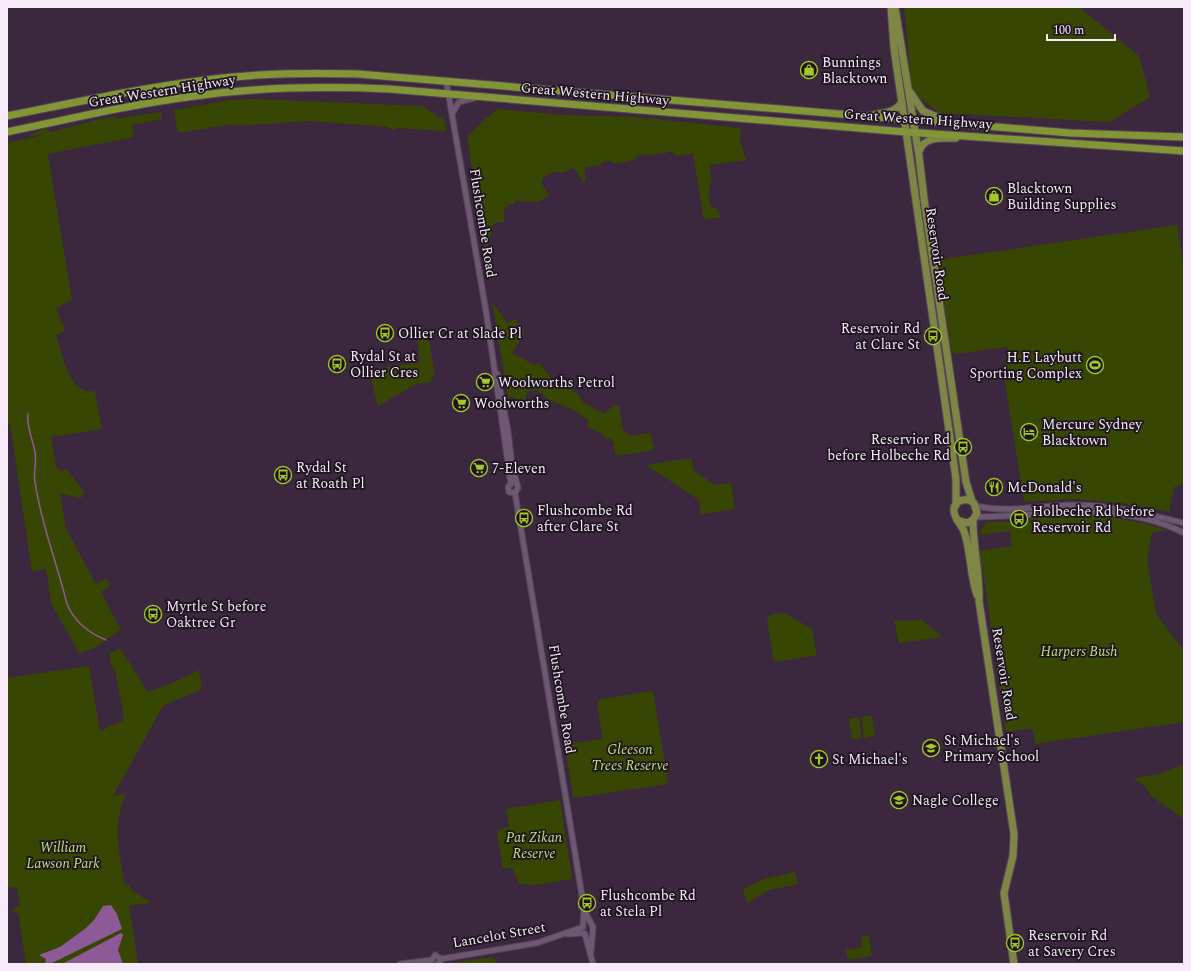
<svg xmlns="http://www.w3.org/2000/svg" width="1191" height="971" font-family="Spectral,serif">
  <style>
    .green { fill: #374603 }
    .water { fill: #8e5997 }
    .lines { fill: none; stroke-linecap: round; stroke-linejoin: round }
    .stream { stroke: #8e5997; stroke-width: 1.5 }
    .tertiary-casing { stroke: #554458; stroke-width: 7 }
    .primary-casing { stroke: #554458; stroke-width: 9 }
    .trunk-casing { stroke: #554458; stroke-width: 9 }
    .tertiary { stroke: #6d5771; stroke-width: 5 }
    .primary { stroke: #7d8645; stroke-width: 7 }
    .trunk { stroke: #829636; stroke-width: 7 }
    .labels { text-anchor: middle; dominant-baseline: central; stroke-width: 3.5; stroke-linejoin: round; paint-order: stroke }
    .poi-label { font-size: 14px; fill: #f6e9f8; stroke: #1d141f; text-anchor: start }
    .street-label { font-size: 14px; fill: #f6e9f8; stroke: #1d141f }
    .park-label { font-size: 14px; font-style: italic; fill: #c2e273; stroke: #1d141f }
  </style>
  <rect width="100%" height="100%" fill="#3b283e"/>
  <path class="green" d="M904,7h175l60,49 11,41 -40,25 -170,-9 -25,-18 -4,-14z
    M252,99l171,7 22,15 1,10 -48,-3 -4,2 -7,-3 -75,-6 -78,5 -1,-2 -55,9 -4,-23 56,-10z
    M497,109l69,6 69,2 106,11 -1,12 6,20 -37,5c1,5 3,12 2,17 -2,11 -4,16 1,27l4,-2 5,10 -17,3 -11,-67 -17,3 -5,-5 -8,3 -2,-1 -8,3 -2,-2 -14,2 -2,4 -20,4 -4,-3 -8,1 -3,3 -15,3v13l-2,1 -8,-13 -3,-1 -9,5c-9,-2 -13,0 -21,6v5l7,11 -10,7 -24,-1 -1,3h-5l-5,5v13h-8l-4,4v8l-4,5 -1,20 3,2v9l10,7 -9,2 -3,-3 -21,-140z
    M161,112l1,7 -30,6 2,12 -86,17 24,146 -16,8 9,23 -9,4c4,13 11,42 21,51 5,4 12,5 18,6l7,37 -51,8 5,29 5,5 6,-1 17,22 -3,6 -21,-4 6,35 30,55 10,-6 4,8 -9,6 20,38 -29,19 -13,4 -28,-50 -5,-34 -14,2 -22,-147 -3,1v-282l36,-8 -14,1 17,-8 5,4 49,-13 17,-2 -2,2z
    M1177,225l7,45v214l-10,3 -5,25 -48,-9 -45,-4 -52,3 -20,-127 4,-28 -54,7 -3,-4 -14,-90z
    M492,301l15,22 8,-4 9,14 -12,20 22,12 4,-2 4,3 12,16 23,11 6,9 21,12 5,-5 10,-4 4,25 9,6 18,-3 4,14 -2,3 -36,6 -3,-10 2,-2 -5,-6 -3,2 -6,-7 -14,-6 2,-6 -15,-11 -27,-11 -6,-7 -6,-2 -8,2 -2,9 -17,-4z
    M417,338l12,3 6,35 -4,1 1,5 -16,2 -38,22 -9,-36 51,-8z
    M691,458l3,13 21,14 16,-2 4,26 -34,5 -2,-14 -53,-35z
    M1057,516c37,-2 74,2 110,14l-15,3 -5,27 9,54 28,37v71l-149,22 -3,-16 -26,4 -26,-181 32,-5 -2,-15 -31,4 7,-13h20z
    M784,613l28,16 5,26 -43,7 -7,-42 3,-5z
    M921,619l21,18 -43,6 -5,-23 13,1z
    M120,648l28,44 34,-13 17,-9 3,19 -39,17 -50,90 13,-3c-14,34 -7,58 -1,92l4,-1 4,8 17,9v2l-21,3 9,58h-112l-8,-51h-4l-2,-3 8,-5 -3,-17 -10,-1v-209l82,-12 11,65 24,-11 -8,-47 -5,-9 -2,-10z
    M653,691l15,93 -95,14 -8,-53 38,-6 -6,-36 4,-4z
    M872,716l3,20 -11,2 -2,-21z
    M859,717l3,21 -10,1 -3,-20z
    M1182,765h2v54l-33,-23 -6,-10 -12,-8 27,-4z
    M560,800l12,79 -35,6 -18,-1 -7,-16 -9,1 -6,-38 12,-5 -3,-17z
    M795,872l3,12 -29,6 -22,13 -4,-14 21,-10z
    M869,935l3,21 -24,4 -2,-10 16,-3 -1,-10z
    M494,957l2,7h-52z"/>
  <path class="water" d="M111,905l6,9 5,15 -72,35h-5l1,-5 -7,-4 21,-8 26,-19 8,-8 9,-14z
    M121,933l2,2 -5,15 5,14h-61z"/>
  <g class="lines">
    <path class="stream" d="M28,414c-2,11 5,26 7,38 2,10 -2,20 0,30 6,42 22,81 32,122 7,17 22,29 39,36"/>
    <g class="tertiary-casing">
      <path id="tertiary" d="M446,80l40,231 25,173
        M452,114l7,-12 15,-4
        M497,374l11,57 4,34 6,23 -3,5
        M511,484l-3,3 1,5 6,1
        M515,493l60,360 9,55 -1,18
        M976,506c31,7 62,0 94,-1 39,-1 76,9 114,18
        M975,517c71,0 142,-18 209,16
        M584,910l9,17 -2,25
        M567,934l17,-1
        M585,934l8,30
        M441,959l96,-16 46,-16
        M432,960l3,-5 6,4
        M400,964l32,-4
        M437,964l3,-2 1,-3"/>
    </g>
    <g class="primary-casing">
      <path id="primary" d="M891,7l3,41 62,431v26
        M895,7l24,149 6,50 41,276 6,19
        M910,92l13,19 26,11
        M870,116c12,-4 25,-2 32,-14
        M919,152c4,-16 23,-14 37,-14
        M957,520l10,3 6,-3 4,-7 -3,-10c-8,-6 -21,-3 -20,8 0,7 7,13 10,20 7,20 6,44 13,64
        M973,520c0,27 7,54 6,81l35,233 -1,22 -9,37 10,71"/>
    </g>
    <g class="trunk-casing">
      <path id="trunk" d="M7,116c66,-13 133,-28 199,-36 51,-7 101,-7 152,-6l712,59 114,4
        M7,132c62,-13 125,-28 188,-36 64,-9 129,-10 194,-7l517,43 278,19"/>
    </g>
    <use href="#tertiary" class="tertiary"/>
    <use href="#primary" class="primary"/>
    <use href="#trunk" class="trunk"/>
  </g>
  <defs>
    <g id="shop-ring" transform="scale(0.9)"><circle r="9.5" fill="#1d141f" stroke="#a4c825" stroke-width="1.5"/><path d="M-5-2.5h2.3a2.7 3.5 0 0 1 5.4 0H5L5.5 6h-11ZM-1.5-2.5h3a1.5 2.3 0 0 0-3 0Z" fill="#a4c825"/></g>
    <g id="bus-ring" transform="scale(0.9)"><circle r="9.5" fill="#1d141f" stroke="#a4c825" stroke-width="1.5"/><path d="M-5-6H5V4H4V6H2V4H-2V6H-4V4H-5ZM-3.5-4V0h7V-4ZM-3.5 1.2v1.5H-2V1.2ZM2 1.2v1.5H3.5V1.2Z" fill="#a4c825"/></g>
    <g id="stadium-ring" transform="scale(0.9)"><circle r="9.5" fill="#1d141f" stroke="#a4c825" stroke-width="1.5"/><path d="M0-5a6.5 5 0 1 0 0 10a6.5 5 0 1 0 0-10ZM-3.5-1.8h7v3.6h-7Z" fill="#a4c825"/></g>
    <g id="supermarket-ring" transform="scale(0.9)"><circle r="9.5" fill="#1d141f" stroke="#a4c825" stroke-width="1.5"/><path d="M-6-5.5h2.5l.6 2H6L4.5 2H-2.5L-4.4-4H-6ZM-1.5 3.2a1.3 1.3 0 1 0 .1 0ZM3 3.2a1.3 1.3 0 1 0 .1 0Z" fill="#a4c825"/></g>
    <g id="hotel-ring" transform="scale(0.9)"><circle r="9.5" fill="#1d141f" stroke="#a4c825" stroke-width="1.5"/><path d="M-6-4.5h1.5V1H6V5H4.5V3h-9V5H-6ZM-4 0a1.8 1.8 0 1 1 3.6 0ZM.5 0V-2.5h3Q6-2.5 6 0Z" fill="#a4c825"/></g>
    <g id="restaurant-ring" transform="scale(0.9)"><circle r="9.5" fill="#1d141f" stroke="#a4c825" stroke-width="1.5"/><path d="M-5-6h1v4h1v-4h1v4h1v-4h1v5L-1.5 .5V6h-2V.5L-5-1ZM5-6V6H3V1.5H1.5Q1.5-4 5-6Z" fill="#a4c825"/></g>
    <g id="school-ring" transform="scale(0.9)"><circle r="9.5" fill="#1d141f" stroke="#a4c825" stroke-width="1.5"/><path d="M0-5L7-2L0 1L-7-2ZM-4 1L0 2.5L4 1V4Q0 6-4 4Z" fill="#a4c825"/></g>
    <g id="church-ring" transform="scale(0.9)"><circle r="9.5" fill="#1d141f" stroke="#a4c825" stroke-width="1.5"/><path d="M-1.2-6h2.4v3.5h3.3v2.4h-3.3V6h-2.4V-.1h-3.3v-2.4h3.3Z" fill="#a4c825"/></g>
  </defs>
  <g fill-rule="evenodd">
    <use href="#shop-ring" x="809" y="70"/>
    <use href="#shop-ring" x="994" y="196"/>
    <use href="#bus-ring" x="385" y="333"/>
    <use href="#bus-ring" x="933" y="336"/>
    <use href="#bus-ring" x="337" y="364"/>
    <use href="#stadium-ring" x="1095" y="365"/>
    <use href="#supermarket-ring" x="485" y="382"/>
    <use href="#supermarket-ring" x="461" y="403"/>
    <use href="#hotel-ring" x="1029" y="432"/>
    <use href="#bus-ring" x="963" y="447"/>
    <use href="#supermarket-ring" x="479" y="468"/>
    <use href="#bus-ring" x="283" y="475"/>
    <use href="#restaurant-ring" x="994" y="487"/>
    <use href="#bus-ring" x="524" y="518"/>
    <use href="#bus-ring" x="1019" y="519"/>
    <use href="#bus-ring" x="153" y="614"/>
    <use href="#school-ring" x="931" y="748"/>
    <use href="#church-ring" x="819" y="759"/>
    <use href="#school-ring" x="899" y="800"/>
    <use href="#bus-ring" x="587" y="903"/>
    <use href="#bus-ring" x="1015" y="943"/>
  </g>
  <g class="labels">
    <g class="poi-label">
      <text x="822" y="62">Bunnings<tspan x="822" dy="16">Blacktown</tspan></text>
      <text x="1007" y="188">Blacktown<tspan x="1007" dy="16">Building Supplies</tspan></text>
      <text x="920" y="328" text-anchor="end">Reservoir Rd<tspan x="920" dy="16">at Clare St</tspan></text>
      <text x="398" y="333">Ollier Cr at Slade Pl</text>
      <text x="350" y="356">Rydal St at<tspan x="350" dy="16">Ollier Cres</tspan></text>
      <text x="1082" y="357" text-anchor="end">H.E Laybutt<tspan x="1082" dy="16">Sporting Complex</tspan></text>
      <text x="498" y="382">Woolworths Petrol</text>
      <text x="474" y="403">Woolworths</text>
      <text x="1042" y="424">Mercure Sydney<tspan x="1042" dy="16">Blacktown</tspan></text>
      <text x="950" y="439" text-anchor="end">Reservior Rd<tspan x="950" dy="16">before Holbeche Rd</tspan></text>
      <text x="296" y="467">Rydal St<tspan x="296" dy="16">at Roath Pl</tspan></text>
      <text x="492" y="468">7-Eleven</text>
      <text x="1007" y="487">McDonald's</text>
      <text x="537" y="510">Flushcombe Rd<tspan x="537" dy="16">after Clare St</tspan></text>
      <text x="1032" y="511">Holbeche Rd before<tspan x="1032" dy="16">Reservoir Rd</tspan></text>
      <text x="166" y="606">Myrtle St before<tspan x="166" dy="16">Oaktree Gr</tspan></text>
      <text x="944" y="740">St Michael's<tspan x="944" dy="16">Primary School</tspan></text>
      <text x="832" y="759">St Michael's</text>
      <text x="912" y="800">Nagle College</text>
      <text x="600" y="895">Flushcombe Rd<tspan x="600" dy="16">at Stela Pl</tspan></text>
      <text x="1028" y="935">Reservoir Rd<tspan x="1028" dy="16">at Savery Cres</tspan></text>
    </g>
    <g class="street-label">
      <text transform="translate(162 91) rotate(-9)">Great Western Highway</text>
      <text transform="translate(595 94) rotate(5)">Great Western Highway</text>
      <text transform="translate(918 119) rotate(4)">Great Western Highway</text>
      <text transform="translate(483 223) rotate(81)">Flushcombe Road</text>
      <text transform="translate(937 254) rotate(82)">Reservoir Road</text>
      <text transform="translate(1004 674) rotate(81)">Reservoir Road</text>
      <text transform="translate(562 699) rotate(81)">Flushcombe Road</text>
      <text transform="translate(499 935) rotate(-10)">Lancelot Street</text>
    </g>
    <g class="park-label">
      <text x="1079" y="651">Harpers Bush</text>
      <text x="630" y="749">Gleeson<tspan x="630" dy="16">Trees Reserve</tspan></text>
      <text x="534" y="837">Pat Zikan<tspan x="534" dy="16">Reserve</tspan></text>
      <text x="63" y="847">William<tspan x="63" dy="16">Lawson Park</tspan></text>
    </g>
  </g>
  <rect width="1191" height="971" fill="none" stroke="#f6e9f8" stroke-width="16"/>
  <path d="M1047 34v6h68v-6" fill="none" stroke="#f6e9f8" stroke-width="2"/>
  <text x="1053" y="34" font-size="12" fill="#f6e9f8" stroke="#1d141f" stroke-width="3" paint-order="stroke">100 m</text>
</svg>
